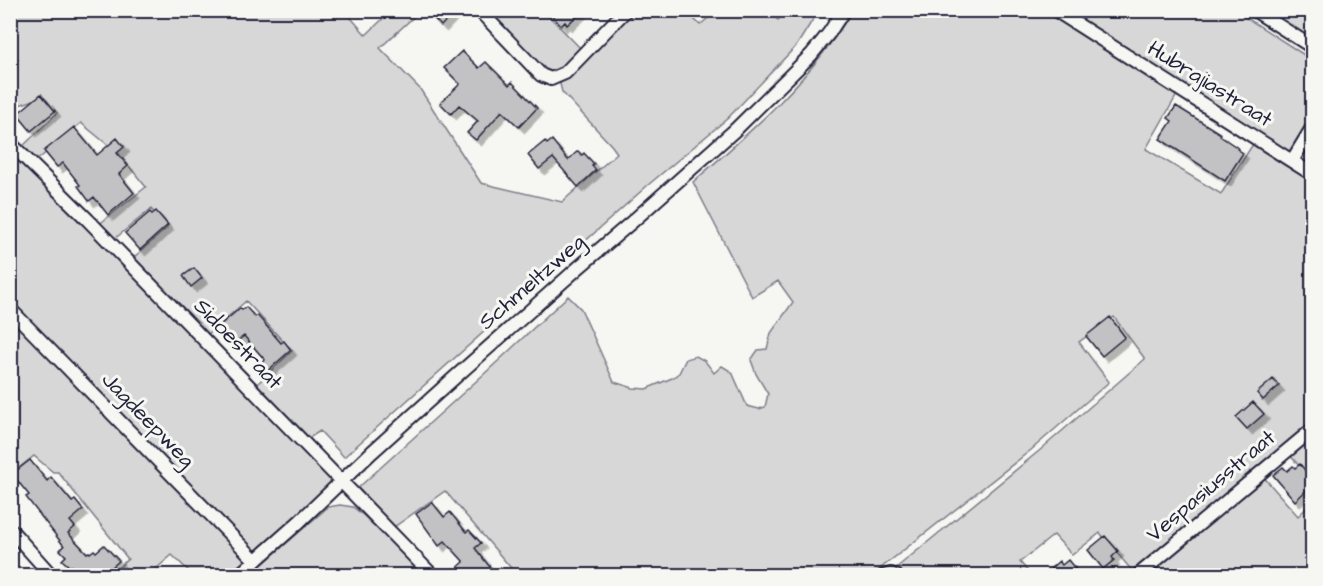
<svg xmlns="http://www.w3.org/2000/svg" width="1323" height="586" font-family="'Architects Daughter',sans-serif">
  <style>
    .green { fill: #d7d7d7; stroke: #7c7c89; stroke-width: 1.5 }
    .building { fill: #c2c2c4; stroke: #22223b; stroke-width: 1.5; filter: url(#shadow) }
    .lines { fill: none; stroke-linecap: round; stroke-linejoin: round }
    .minor-casing { stroke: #22223b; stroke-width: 16 }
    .minor { stroke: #f6f6f2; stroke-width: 12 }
    .labels { text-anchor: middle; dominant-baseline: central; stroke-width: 6; stroke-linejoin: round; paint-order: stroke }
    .street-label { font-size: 22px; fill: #22223b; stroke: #f6f6f2 }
  </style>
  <defs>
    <filter id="shadow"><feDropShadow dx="5.5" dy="5.5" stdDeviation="0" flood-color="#0004"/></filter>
  </defs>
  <rect width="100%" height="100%" fill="#f6f6f2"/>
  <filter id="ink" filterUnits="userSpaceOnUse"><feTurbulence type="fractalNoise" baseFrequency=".0167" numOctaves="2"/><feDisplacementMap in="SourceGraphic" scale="12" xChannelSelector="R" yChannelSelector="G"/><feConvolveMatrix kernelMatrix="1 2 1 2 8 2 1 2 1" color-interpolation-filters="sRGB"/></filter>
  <g filter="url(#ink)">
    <path class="green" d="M11,11h334l21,24 25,-24h29l-40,37 40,41 61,94 81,19 55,-49 -5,-7 -50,-54 -3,-12 72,-69h55l14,14 16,-14h51l11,9 9,-9h30v2l-20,32 -69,73 -80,67 -304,272 -24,-26 -11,7 -53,-53 36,-34 -46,-50 -40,35 -74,-77 35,-31 -16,-19 -39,32 -14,-16 48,-38 -27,-33 -38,-31 -46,39 -13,-15 35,-34 -15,-16 -31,11 -1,-42 8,-6 -7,-8z
      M484,11h60l39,40 -24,22h-9l-10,-3z
      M852,11h196l130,82 -32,56 75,45 34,-53 57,36v248l-101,81 -77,67 -34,-40 -28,22 -18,-20 -34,27 11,13 -130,1 -5,-3v-5l143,-117 106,-92 -31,-42 -35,25 30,40 -78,68 -159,125h-355l-72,-84 -51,36 -36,-39 125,-113 85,-79 13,13 33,73 19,6 13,1 26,-11 7,-5 7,-14 10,-3 9,5 9,12 8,-7 10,6 15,34 12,3 6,-2 3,-13 -12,-20 -5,-14 7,-10 9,-1 4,-16 22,-31 -15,-21 -26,16 -59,-115c59,-51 119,-104 159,-171z
      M1062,11h174l76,49v111z
      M1255,11h57v36z
      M11,149l318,326 2,6 -3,6 -100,88h-35l-21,-20 -23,20 -40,1 19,-17 -70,-87h-5l-19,-16 -23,18 -1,-85 3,-3 -3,-3z
      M1312,433v48l-23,-27z
      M1261,474l37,42 14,-13v72l-169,1z
      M340,505l13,2 11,9 61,59 -176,1 79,-69z"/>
    <path class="building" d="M426,10h30l-15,16z
      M547,10h36l-16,15 -2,-3 -4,4z
      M462,51l17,17 7,-6 23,23 3,-3 25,26 -18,19 -17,-16 -26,29 -9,-7 11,-12 -19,-16 -8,9 -11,-11 20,-19 -16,-16z
      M41,94l14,17 -24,20 -14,-17z
      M1176,106l45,28 -1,2 18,12 -1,1 6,4 -18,28 -65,-42 12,-18 -4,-3z
      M74,127l23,28 20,-17 7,9 -7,6 11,13 -9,8 15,19 -26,22 -14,-18 -5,4 -11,-15 2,-1 -17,-22 -6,4 -13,-16z
      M552,140l16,20 10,-9 4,4 2,-2 10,11 -2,2 4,4 -18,17 -25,-29 -14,11 -11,-14 17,-14 2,3z
      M156,211l12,14 -28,25 -15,-17 25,-21 2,2z
      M194,268l8,10 -11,9 -8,-11z
      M246,307l9,10 2,-2 24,28 3,-2 7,9 -27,24 -7,-8 8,-6 -21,-24 -8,6 -4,-5 -2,2 -11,-13 21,-18 2,2z
      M1110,317l15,20 -23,19 -16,-20z
      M1273,379l6,7 -16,14 -6,-7z
      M1253,402l11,12 -17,15 -11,-12z
      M30,460l17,21 4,-4 21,25 3,-2 8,10 -13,11 5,6 -7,6 19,20 2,-1 1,1 4,-3 2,2 8,-7 15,16 -17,15h-13l-5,-6 -5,5 -7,-9 -2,1 -8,-7 4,-4 -6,-6 4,-4 -38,-49 3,-2 -17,-21z
      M1300,464l12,15v6l-17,16 -22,-26 10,-8 4,4 6,-5 2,2z
      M432,502l12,15 6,-5 16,20 3,-2 12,13 -6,5 22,28h-32l-7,-9 6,-5 -19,-21 -6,5 -23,-32z
      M1105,536l13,15 -6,6 2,3 -11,9 -15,-19z
      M1068,560l13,16h-39l17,-15 3,4z"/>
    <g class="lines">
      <g class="minor-casing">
        <path id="minor" d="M479,10l62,65 10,4 14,-6 61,-63
          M1055,10l257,164
          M1254,10l58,37
          M10,143l78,77 345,356
          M1292,161l20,-33
          M10,309l245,251
          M10,529l42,47
          M238,576l61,-54 73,-70 81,-73 125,-111 55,-47 102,-91 76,-75 18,-22 15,-23
          M884,576l7,-2 5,2
          M1137,576l175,-146"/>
      </g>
      <use href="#minor" class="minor"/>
    </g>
  </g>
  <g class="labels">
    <g class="street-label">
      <text transform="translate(1210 84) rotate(32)">Hubrajiastraat</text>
      <text transform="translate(532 282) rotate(-41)">Schmeltzweg</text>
      <text transform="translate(238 344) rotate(46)">Sidoestraat</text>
      <text transform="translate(148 420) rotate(46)">Jagdeepweg</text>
      <text transform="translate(1211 486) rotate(-40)">Vespasiusstraat</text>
    </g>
  </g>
  <rect width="1323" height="586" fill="none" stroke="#f6f6f2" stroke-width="36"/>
  <rect x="18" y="18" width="1287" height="550" fill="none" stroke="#22223b" stroke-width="2" filter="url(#ink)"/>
</svg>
